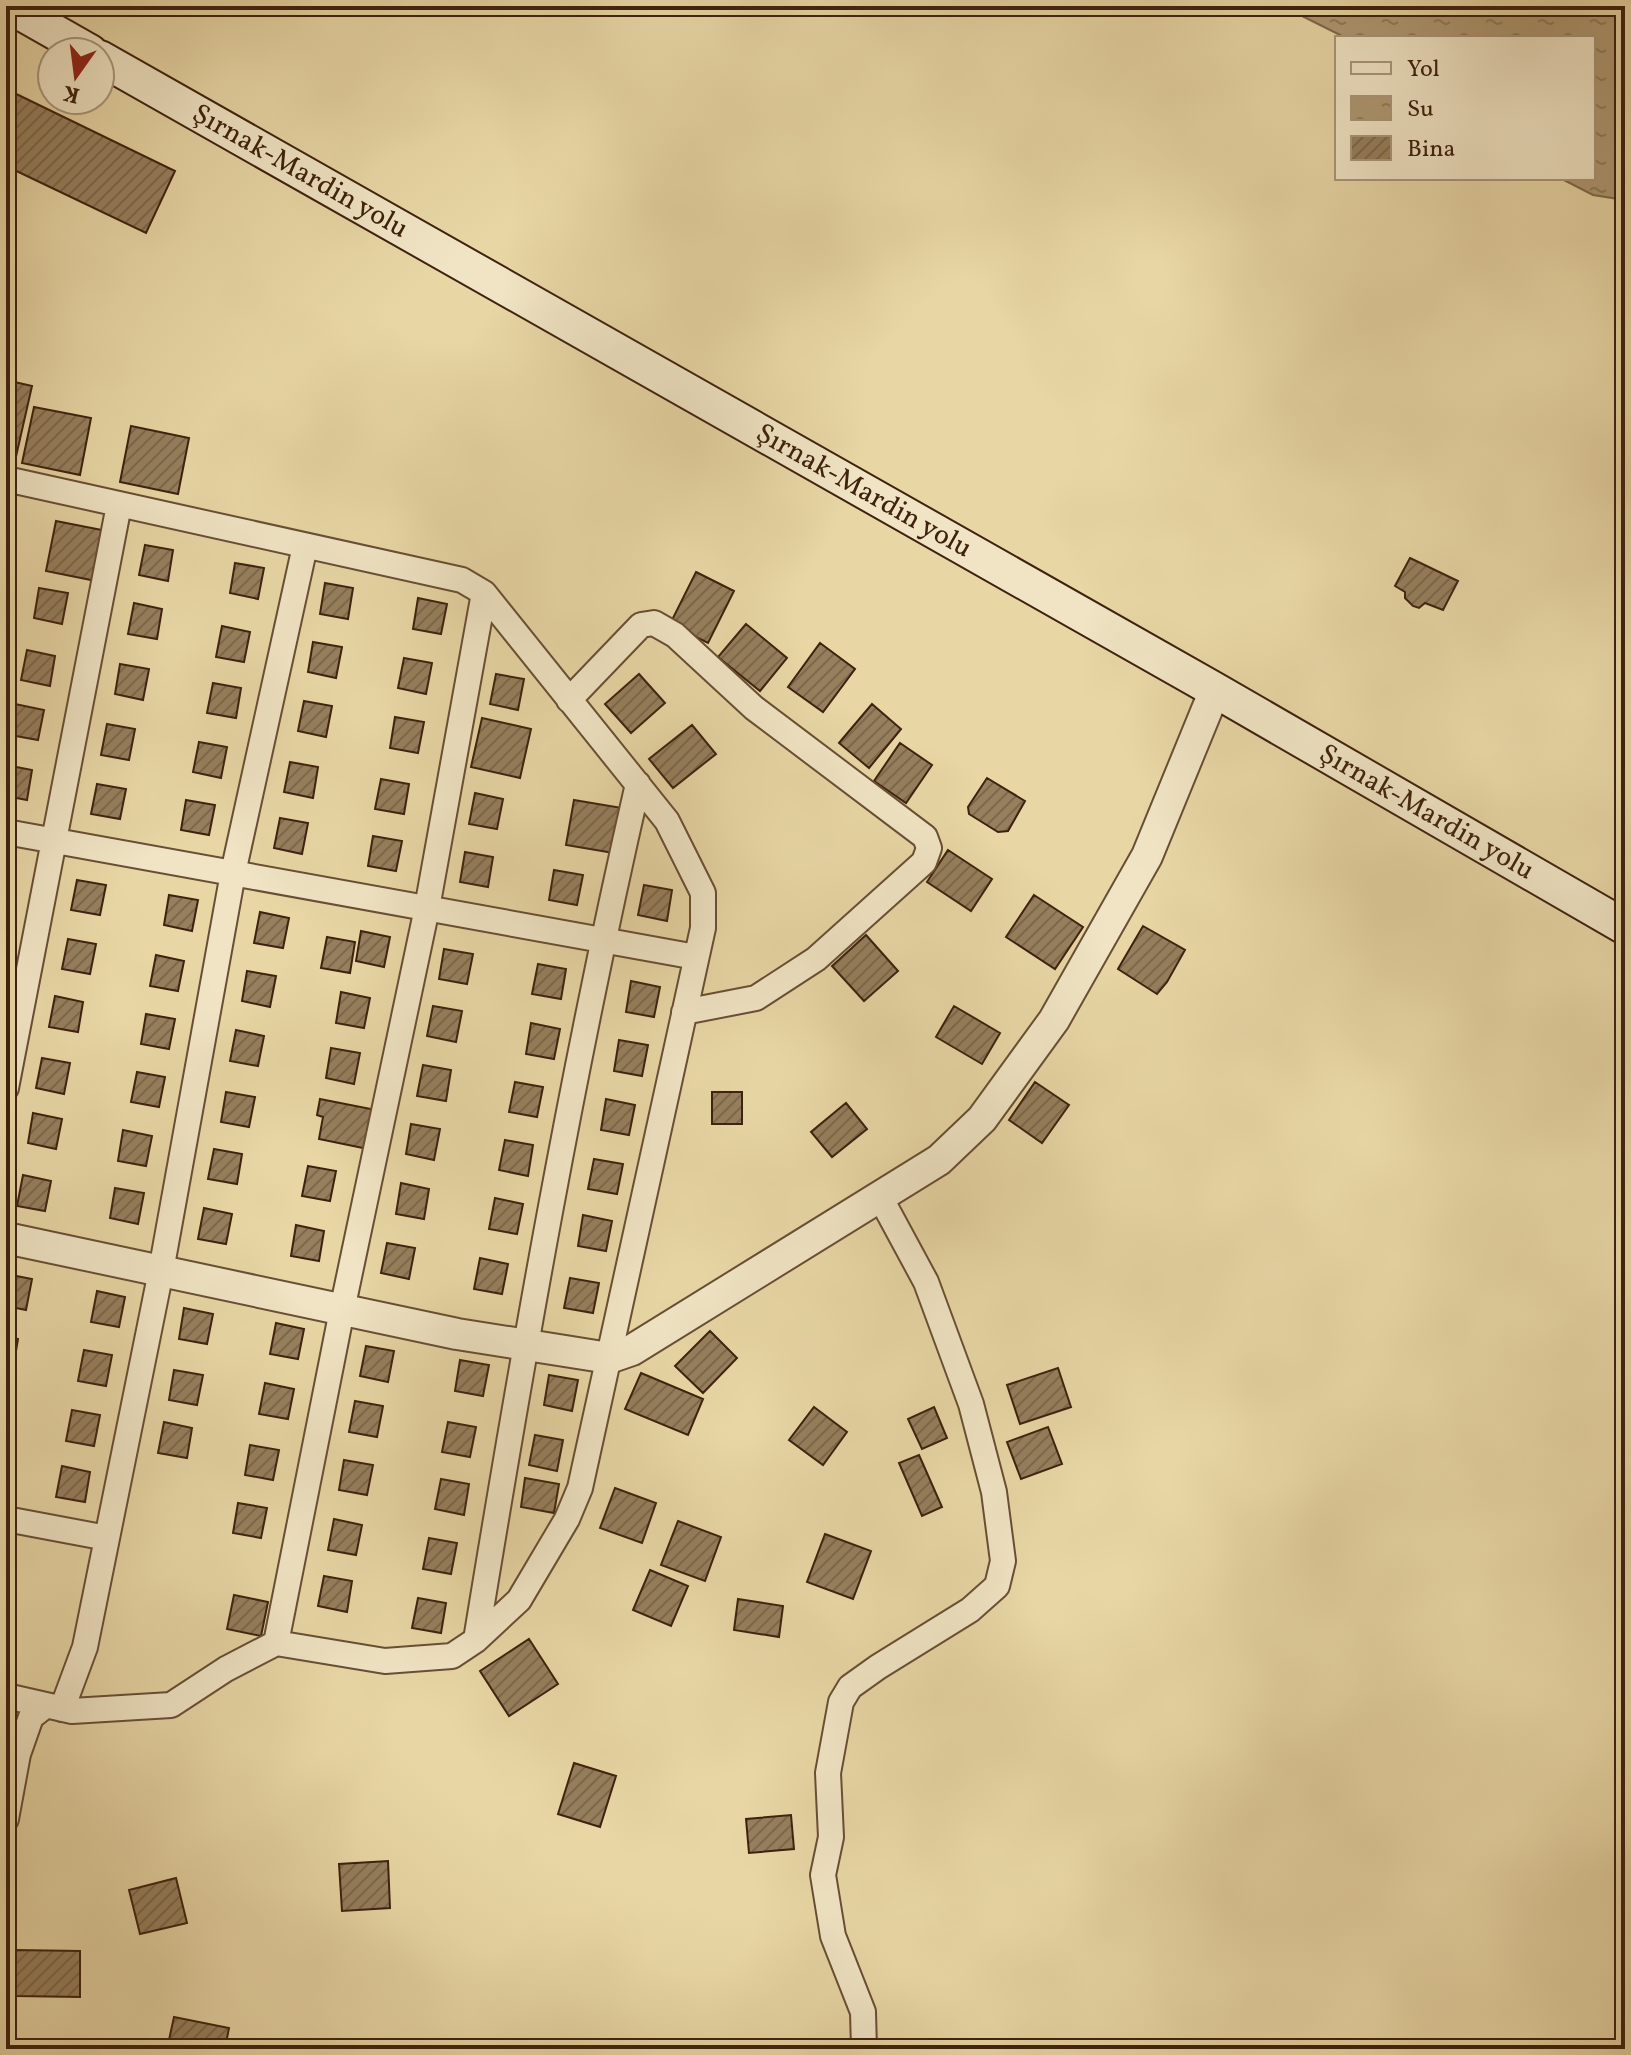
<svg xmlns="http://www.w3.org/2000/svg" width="1631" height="2055" font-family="Vollkorn,serif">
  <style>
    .water { fill: url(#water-ripples); stroke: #81684a; stroke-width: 2 }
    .building { fill: url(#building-hatch); stroke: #3e210e; stroke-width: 2 }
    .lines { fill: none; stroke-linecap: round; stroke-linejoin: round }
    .minor-casing { stroke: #684e34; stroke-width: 28 }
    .tertiary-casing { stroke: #684e34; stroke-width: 34 }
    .secondary-casing { stroke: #3e210e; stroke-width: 38 }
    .minor { stroke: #f0e4c4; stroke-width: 24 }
    .tertiary { stroke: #f0e4c4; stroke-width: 30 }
    .secondary { stroke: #f0e4c4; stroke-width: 34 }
    .labels { text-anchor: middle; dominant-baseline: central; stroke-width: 8; stroke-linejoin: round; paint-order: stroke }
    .street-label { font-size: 28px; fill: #3e210e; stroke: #f0e4c4 }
  </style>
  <defs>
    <pattern id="water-ripples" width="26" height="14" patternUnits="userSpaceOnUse" patternTransform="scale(2)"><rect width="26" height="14" fill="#ae9872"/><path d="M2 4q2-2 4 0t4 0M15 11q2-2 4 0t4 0" fill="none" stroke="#8f7c5c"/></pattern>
    <pattern id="building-hatch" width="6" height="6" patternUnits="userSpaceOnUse" patternTransform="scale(2)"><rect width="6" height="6" fill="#967f5d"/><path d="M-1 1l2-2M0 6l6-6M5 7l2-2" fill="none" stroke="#7c684b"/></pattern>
  </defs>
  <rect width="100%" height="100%" fill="#e8d6a5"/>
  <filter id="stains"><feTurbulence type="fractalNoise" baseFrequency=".0025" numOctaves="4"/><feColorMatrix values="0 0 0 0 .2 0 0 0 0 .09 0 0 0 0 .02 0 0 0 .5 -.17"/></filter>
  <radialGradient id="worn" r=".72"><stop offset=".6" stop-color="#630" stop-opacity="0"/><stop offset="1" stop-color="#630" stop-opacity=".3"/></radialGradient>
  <path class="water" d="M1282,6h343v194l-32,-5 -33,-17h33v-140h-247z"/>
  <path class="building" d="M6,89l169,82 -29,62 -140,-67z
    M6,380l26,6 -19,84 -7,-1z
    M34,407l57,11 -11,57 -58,-12z
    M131,426l58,12 -11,56 -58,-12z
    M56,521l51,10 -11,50 -50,-10z
    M145,545l28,5 -5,31 -29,-6z
    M1410,558l48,23 -15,29 -18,-7 -6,5 -6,-2 -8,-8v-6l-10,-6z
    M235,563l29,5 -6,31 -28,-6z
    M696,572l38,19 -26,52 -38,-19z
    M325,583l28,5 -5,31 -28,-5z
    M39,588l29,5 -6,31 -28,-6z
    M418,598l29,6 -6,30 -28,-5z
    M134,603l28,6 -5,30 -29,-5z
    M746,624l41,34 -27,33 -42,-34z
    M222,626l28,6 -6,30 -28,-5z
    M313,642l29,5 -6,31 -28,-6z
    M820,643l35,26 -32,43 -35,-25z
    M27,650l28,6 -5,30 -29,-6z
    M404,658l28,5 -6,31 -28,-6z
    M120,664l29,5 -6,31 -28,-6z
    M496,674l28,5 -6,31 -28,-6z
    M639,674l26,29 -34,30 -26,-29z
    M213,683l28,5 -5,30 -29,-5z
    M304,701l28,5 -6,31 -28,-6z
    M15,704l29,6 -6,30 -28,-5z
    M872,704l29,25 -32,39 -30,-25z
    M395,717l29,5 -6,31 -28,-5z
    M482,718l49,11 -11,49 -49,-11z
    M107,724l28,5 -6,31 -28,-5z
    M692,725l24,29 -43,34 -24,-29z
    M199,742l28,5 -6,31 -28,-6z
    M900,743l32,22 -26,38 -32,-22z
    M290,762l28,5 -5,31 -29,-6z
    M6,765l26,5 -5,30 -21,-4z
    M987,778l38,23 -17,30 -10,1 -29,-18 -1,-7z
    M381,779l28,5 -5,30 -29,-5z
    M97,784l29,5 -6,30 -29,-5z
    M475,793l28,6 -6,30 -28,-5z
    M186,800l29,5 -6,30 -28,-5z
    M574,800l48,8 -8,45 -48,-8z
    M280,818l28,5 -6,31 -28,-6z
    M373,836l29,5 -6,30 -28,-5z
    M948,850l44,29 -21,32 -44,-29z
    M465,852l28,5 -5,30 -28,-5z
    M554,870l29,5 -6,30 -28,-5z
    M77,880l29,5 -6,30 -29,-5z
    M644,885l28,5 -5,31 -29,-6z
    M169,895l29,5 -6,31 -28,-6z
    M1034,895l49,32 -28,42 -49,-32z
    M260,912l29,6 -6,30 -29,-5z
    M1143,926l42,24 -18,32 -10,12 -39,-25z
    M361,931l29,6 -6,30 -28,-6z
    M866,935l32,36 -34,30 -32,-35z
    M327,937l28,5 -5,31 -29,-5z
    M68,939l28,5 -6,30 -28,-5z
    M444,949l29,5 -6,30 -28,-5z
    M156,955l28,6 -6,30 -28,-5z
    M538,964l28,5 -5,30 -29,-5z
    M247,971l29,5 -6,31 -28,-6z
    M631,981l29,6 -6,30 -28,-5z
    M341,992l29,6 -6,30 -28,-5z
    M55,996l28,6 -5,30 -29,-5z
    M433,1006l29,5 -6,31 -29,-6z
    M954,1006l46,27 -18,31 -46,-27z
    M146,1014l29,5 -6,30 -28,-5z
    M531,1023l29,6 -6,30 -28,-5z
    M236,1030l28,6 -6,30 -28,-5z
    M619,1040l29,5 -6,31 -28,-5z
    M331,1048l29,5 -6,31 -28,-6z
    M42,1058l28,5 -6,31 -28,-6z
    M423,1065l28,5 -5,31 -29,-5z
    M137,1072l28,5 -6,30 -28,-5z
    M515,1082l28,5 -6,30 -28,-5z
    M1035,1082l34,23 -27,38 -33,-23z
    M226,1092l29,5 -6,30 -28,-5z
    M712,1092h30v32h-30z
    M320,1099l56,11 -8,39 -49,-10 4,-22 -6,-2z
    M606,1099l29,6 -6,30 -28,-5z
    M846,1103l21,26 -35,28 -21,-25z
    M33,1113l29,6 -6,30 -28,-6z
    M411,1124l29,5 -6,31 -28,-6z
    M123,1130l29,6 -6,30 -28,-5z
    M505,1140l28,5 -5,31 -29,-6z
    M214,1149l28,5 -5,30 -29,-5z
    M594,1159l29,5 -6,30 -29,-5z
    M308,1166l28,5 -6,30 -28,-5z
    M23,1175l28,6 -6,30 -28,-5z
    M401,1183l28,6 -5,30 -28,-5z
    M115,1188l29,5 -6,31 -28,-6z
    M495,1198l28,6 -6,30 -28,-5z
    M204,1208l28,6 -6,30 -28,-5z
    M583,1215l29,6 -6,30 -28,-5z
    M296,1225l28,6 -5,30 -28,-5z
    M387,1243l28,5 -6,31 -28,-6z
    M480,1258l28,6 -6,30 -28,-5z
    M6,1274l26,5 -6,31 -20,-4z
    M570,1278l29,5 -6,30 -29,-5z
    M97,1291l28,6 -6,30 -28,-5z
    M184,1308l29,6 -6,30 -28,-5z
    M276,1323l28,6 -6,30 -28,-5z
    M710,1331l27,27 -34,35 -28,-27z
    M6,1336l12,3 -5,30 -7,-1z
    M366,1346l28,5 -6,31 -28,-6z
    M84,1350l28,5 -6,31 -28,-5z
    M460,1360l29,5 -6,31 -28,-5z
    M1058,1368l13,39 -51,17 -13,-39z
    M174,1370l29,5 -6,30 -28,-5z
    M641,1373l62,26 -15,36 -63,-26z
    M549,1375l29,5 -6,31 -28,-6z
    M265,1383l29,6 -6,30 -29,-5z
    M355,1401l28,5 -6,31 -28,-5z
    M814,1407l33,25 -24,33 -34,-25z
    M934,1407l13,31 -25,11 -14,-30z
    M72,1410l28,5 -6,31 -28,-5z
    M164,1422l28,6 -5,30 -29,-5z
    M448,1422l28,5 -6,30 -28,-5z
    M1048,1427l14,37 -41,15 -14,-37z
    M535,1435l28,5 -6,31 -28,-6z
    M250,1445l29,5 -6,30 -28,-5z
    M919,1455l23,52 -20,9 -23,-53z
    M344,1460l29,5 -6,30 -28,-5z
    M62,1466l28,6 -5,30 -29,-5z
    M525,1478l34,6 -5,29 -33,-6z
    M441,1479l28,5 -5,31 -29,-6z
    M615,1488l41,15 -14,40 -42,-15z
    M238,1503l29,5 -6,30 -28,-5z
    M334,1519l28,6 -6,30 -28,-5z
    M678,1521l43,16 -16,44 -44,-16z
    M825,1534l46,17 -18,48 -46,-17z
    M429,1538l28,5 -6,31 -28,-5z
    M650,1570l38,16 -17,40 -38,-16z
    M324,1576l28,5 -5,31 -29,-6z
    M234,1595l34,7 -7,34 -34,-7z
    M418,1598l28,5 -5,30 -29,-5z
    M738,1599l45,7 -4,31 -45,-7z
    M529,1639l29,45 -49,32 -29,-45z
    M574,1763l42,13 -16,51 -42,-13z
    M791,1815l3,34 -45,4 -3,-34z
    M388,1861l2,47 -48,3 -3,-47z
    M176,1878l11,45 -47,11 -11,-44z
    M16,1950l64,1v46l-64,-1z
    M174,2017l55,11 -3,15 -6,-1 -1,7h-52z"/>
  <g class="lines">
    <g class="minor-casing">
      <path id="minor" d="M6,479l456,101 22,13 183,228 36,72v35l-123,560 -13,31 -48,81 -43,40 -24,16 -67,5 -109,-18 -50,26 -55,36 -99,6 -66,-15
        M569,700l72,-75 13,-2 21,12 79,73 171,129 4,11 -5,14 -108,97 -60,39 -72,14
        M6,832l690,125
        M6,1088l113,-583
        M6,1519l101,19
        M476,1640c47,-287 97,-573 162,-856
        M276,1643l66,-333 85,-402 57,-315
        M62,1709l23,-62 76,-376 72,-398 72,-327
        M6,1819l12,-65 13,-37 14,-11
        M864,2049l-1,-37 -30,-76 -10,-61 8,-38 -3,-64 13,-71 9,-15 28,-20 92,-57 27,-24 6,-25 -9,-69 -23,-88 -45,-122 -47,-87"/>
    </g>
    <g class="tertiary-casing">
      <path id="tertiary" d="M6,1238l451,96 152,24 23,-8 307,-190 43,-41 72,-99 93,-164 68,-166"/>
    </g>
    <g class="secondary-casing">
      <g id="secondary">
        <path d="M9,6l81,46"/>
        <path id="s1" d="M100,58l1115,632 410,237"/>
      </g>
    </g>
    <use href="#minor" class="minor"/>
    <use href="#tertiary" class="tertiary"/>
    <use href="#secondary" class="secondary"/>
  </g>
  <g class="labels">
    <g class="street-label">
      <text stroke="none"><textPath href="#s1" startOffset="230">Şırnak-Mardin yolu</textPath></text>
      <text stroke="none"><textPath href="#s1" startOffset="878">Şırnak-Mardin yolu</textPath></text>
      <text stroke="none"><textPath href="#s1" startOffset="1526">Şırnak-Mardin yolu</textPath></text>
    </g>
  </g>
  <rect width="1631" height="2055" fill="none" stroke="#e8d6a5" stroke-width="32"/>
  <rect x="8" y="8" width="1615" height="2039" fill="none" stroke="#3e210e" stroke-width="4"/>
  <rect x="16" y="16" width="1599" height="2023" fill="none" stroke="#3e210e" stroke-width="2"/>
  <rect x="1335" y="36" width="260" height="144" fill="#f0e4c4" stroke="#a9967b" stroke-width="2"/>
  <rect x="1351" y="62" width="40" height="12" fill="#f0e4c4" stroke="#a9967b" stroke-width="2"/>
  <text x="1407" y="76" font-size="24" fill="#3e210e">Yol</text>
  <rect x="1351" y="96" width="40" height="24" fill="url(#water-ripples)" stroke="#a9967b" stroke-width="2"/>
  <text x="1407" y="116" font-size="24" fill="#3e210e">Su</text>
  <rect x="1351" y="136" width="40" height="24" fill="url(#building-hatch)" stroke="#a9967b" stroke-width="2"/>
  <text x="1407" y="156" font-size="24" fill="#3e210e">Bina</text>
  <g transform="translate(76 76) rotate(194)"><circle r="38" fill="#f0e4c4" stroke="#a9967b" stroke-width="2"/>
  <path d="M0-6L14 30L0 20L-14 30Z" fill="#8f2418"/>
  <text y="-12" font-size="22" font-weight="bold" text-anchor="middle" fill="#3e210e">K</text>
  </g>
  <rect width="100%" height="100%" filter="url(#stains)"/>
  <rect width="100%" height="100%" fill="url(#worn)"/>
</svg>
